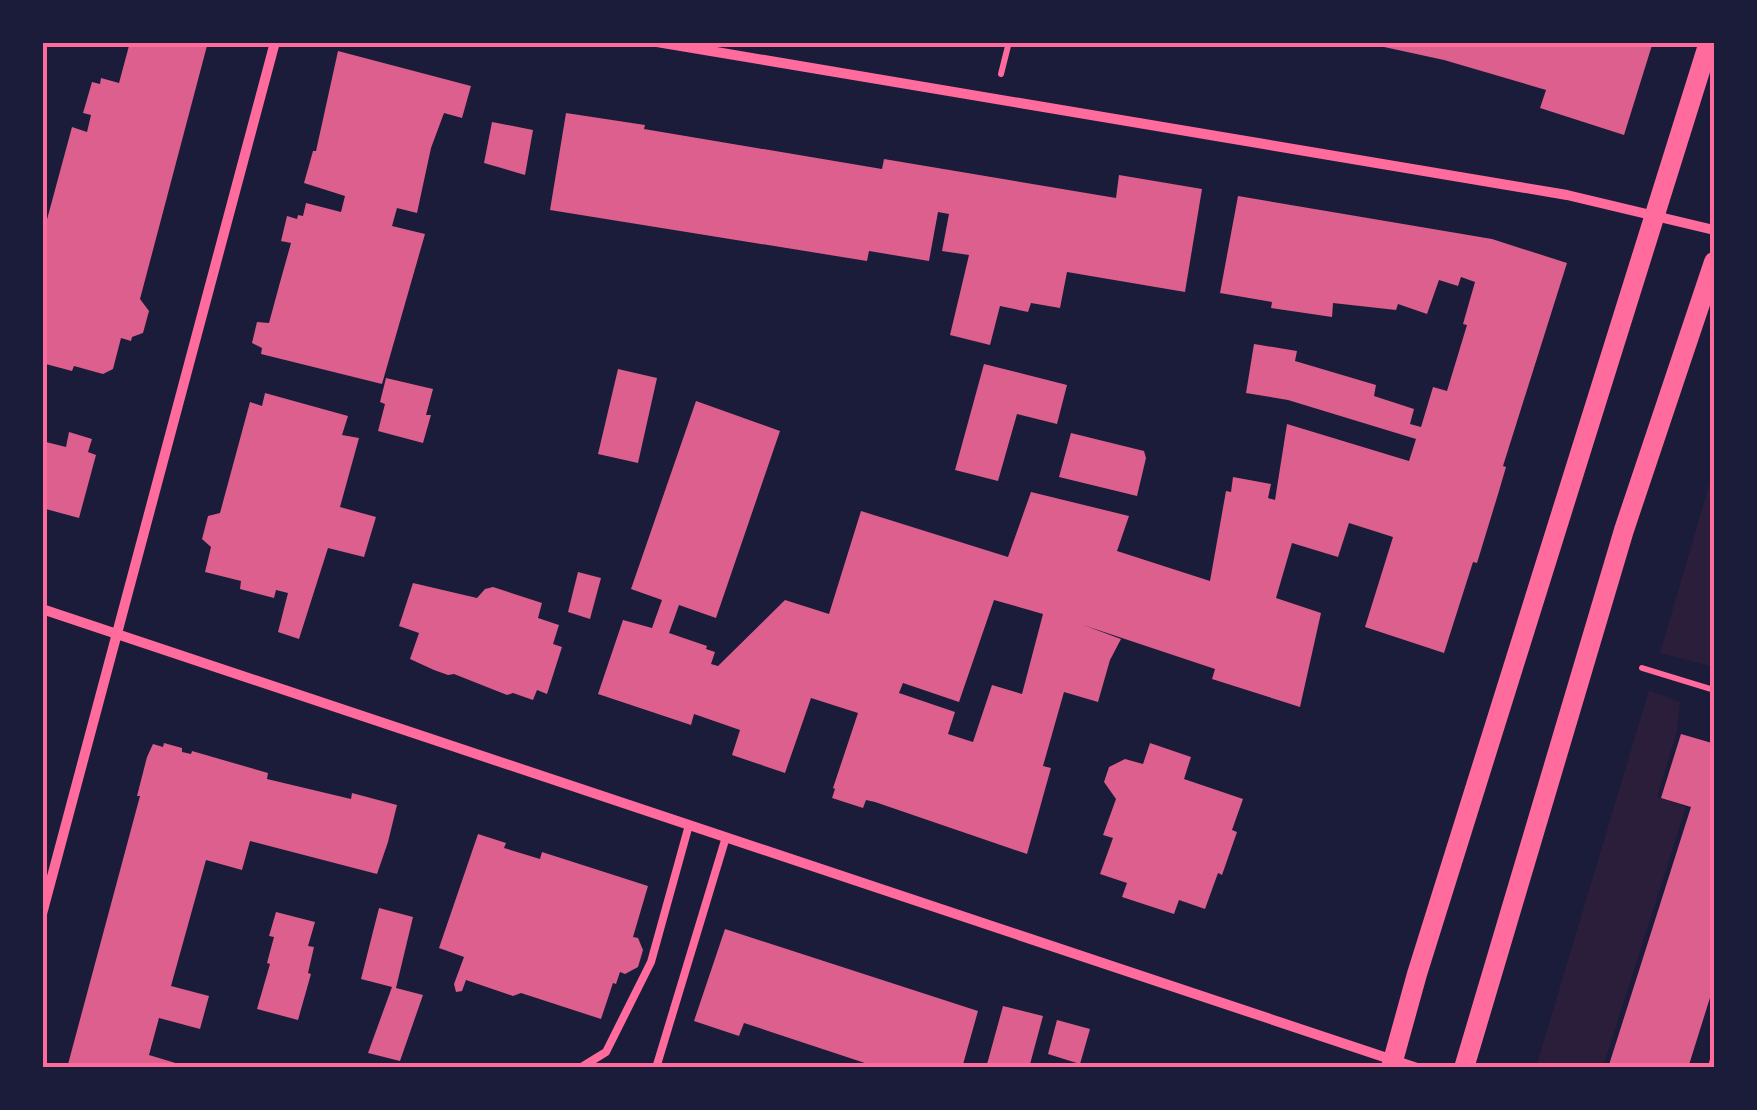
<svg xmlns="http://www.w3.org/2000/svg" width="1757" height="1110" font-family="Signika,sans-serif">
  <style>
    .green { fill: #2a1e3b }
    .building { fill: #dd5f8e; fill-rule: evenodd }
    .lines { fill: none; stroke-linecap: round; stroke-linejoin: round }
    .path { stroke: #ff6b9d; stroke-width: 6 }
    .service { stroke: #ff6b9d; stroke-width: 8 }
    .minor { stroke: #ff6b9d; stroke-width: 10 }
    .secondary { stroke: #ff6b9d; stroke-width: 20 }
    .neatline { fill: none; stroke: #ff6b9d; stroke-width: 4 }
  </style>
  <rect width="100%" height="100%" fill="#1b1b3a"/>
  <path class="green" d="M1714,468v199l-54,-14z
    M1649,690l31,12 -3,29 -20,66 29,10 -83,260h-67z"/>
  <path class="building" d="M130,42h78l-68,257 9,12 -6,22 -11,4 -1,4 -10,-3 -8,31 -10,5 -29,-8 -2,5 -30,-8v-125l30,-111 15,5 4,-17 -8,-2 9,-31 8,2 1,-6 18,5z
    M1361,42h292l-29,93 -84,-27 6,-18 -102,-30z
    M338,51l133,35 -9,32 -18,-5 -13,35 -14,65 -20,-5 -5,18 33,8 -43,150 -121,-30 1,-6 -10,-5 5,-21 12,1 10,-37 12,-43 -10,-2 6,-25 10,3 1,-4 5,1 3,-13 35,9 4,-16 -41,-13 9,-32h3z
    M566,113l79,12 -1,4 238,40 2,-10 232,39 3,-23 83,14 -17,103 -118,-20 -7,36 -29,-5 -3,9 -28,-6 -10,39 -40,-10 19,-80 -27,-4 7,-37 -11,-2 -9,49 -60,-10 -2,10 -317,-51z
    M492,122l41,8 -8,45 -41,-12z
    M1238,196l254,43 75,24 -64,203 3,1 -7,24 -22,72 -4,-1 -29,91 -79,-26 28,-90 -44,-14 -11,34 -46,-14 -16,55 45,15 -21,94 -88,-28 3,-10 -132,-44 38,14 -11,21 -12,42 -34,-10 -21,74 8,2 -24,86 -152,-52 -9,-2 -3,8 -31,-10 3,-9 -2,-1 25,-75 -47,-15 -26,75 -53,-18 8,-25 -46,-16 -3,11 -93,-31 25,-74 29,8 10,-28 -31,-11 65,-188 84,30 -64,187 -37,-13 -10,28 38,13 -1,3 9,3 -4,12 7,2 67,-66 44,14 32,-103 147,46 23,-65 98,24 -12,35 93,30 16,-90 5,1 2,-15 38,7 -3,14 7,2 12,-76 122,37 7,-22 -128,-39 -42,-7 8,-49 43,7 -2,10 81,24 -2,11 40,13 -4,15 11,3 12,-40 14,4 20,-66 -4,-1 12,-42 -14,-5 -3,9 -19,-6 -12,34 -29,-10 -2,6 -63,-7 -1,14 -61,-9 1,-6 -52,-9zM994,600l49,14 -21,80 -30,-9 -19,57 -25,-8 7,-22 -56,-19 4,-10 56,19z
    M984,364l83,21 -10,39 -40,-10 -19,67 -43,-11z
    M618,369l39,9 -19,85 -40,-9z
    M386,378l47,11 -7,26h5l-8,28 -45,-12 7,-27 -5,-2z
    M265,393l83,23 -6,19 17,3 -19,69 36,10 -12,40 -36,-9 -29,91 -21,-7 10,-39 -12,-3 -2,8 -34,-9 1,-8 -36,-9 6,-25 -9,-8 6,-23 12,-3 30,-111 12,4z
    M69,432l23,7 -4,13 8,3 -17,63 -37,-10v-67l24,6z
    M1071,433l73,18 2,7 -9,38 -78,-19z
    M578,572l23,6 -11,41 -22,-7z
    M413,583l64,15 8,-9 8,-2 49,16 -4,15 21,7 -6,19 9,3 -15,47 -10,-4 -4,10 -20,-7 -6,2 -53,-21 -6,1 -14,-5 -24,-11 9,-26 -20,-7z
    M1681,734l31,9 2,4v238l-26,83h-80l83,-261 -30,-9z
    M164,743l18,5v4l9,2 1,-3 76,22 -1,6 84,20 1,-6 45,12 -9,37 -11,32 -127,-33 -8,29 -36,-10 -35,126 38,10 -9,33 -41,-11 -10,37 43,13h-125l73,-272h-3l10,-39 6,-13 10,3z
    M1150,743l41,14 -7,22 59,20 -11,31 5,2 -15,43 -4,-2 -13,36 -26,-9 -5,14 -52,-17 5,-14 -27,-9 13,-36 -10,-3 13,-36 -12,-17 5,-15 16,-8 18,5z
    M478,834l28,9 -2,5 36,11 2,-7 106,34 -15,51 5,1 5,12 -5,17 -13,7 -5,-2 -4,12 -3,-1 -12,36 -80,-26 -8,3 -47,-16 -4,11 -6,1 -2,-8 10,-27 -25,-9z
    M379,908l34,9 -17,71 27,7 -23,66 -32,-8 24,-66 -31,-8z
    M276,912l39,10 -7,24 6,1 -6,26 3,1 -13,46 -41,-11 13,-45 -3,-1 7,-26 -5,-1z
    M725,929l253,82 -16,57h-82l-136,-45 -5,13 -45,-15z
    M1003,1006l40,10 -14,52h-43z
    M1057,1020l33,9 -10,35 -32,-10z"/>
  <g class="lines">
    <path class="path" d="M1001,74l8,-32
      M1642,668l72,22
      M1711,1068l3,-13"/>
    <path class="service" d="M580,1068l26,-16 45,-90 38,-137
      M656,1068l70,-231"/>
    <path class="minor" d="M657,42l910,153 147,35
      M42,609l1375,459
      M42,914l233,-872"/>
    <path class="secondary" d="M1391,1068l26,-94 292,-932
      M1464,1068l160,-538 90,-268"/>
  </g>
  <rect width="1757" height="1110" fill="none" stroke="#1b1b3a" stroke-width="90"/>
  <rect x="45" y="45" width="1667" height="1020" class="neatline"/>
</svg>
